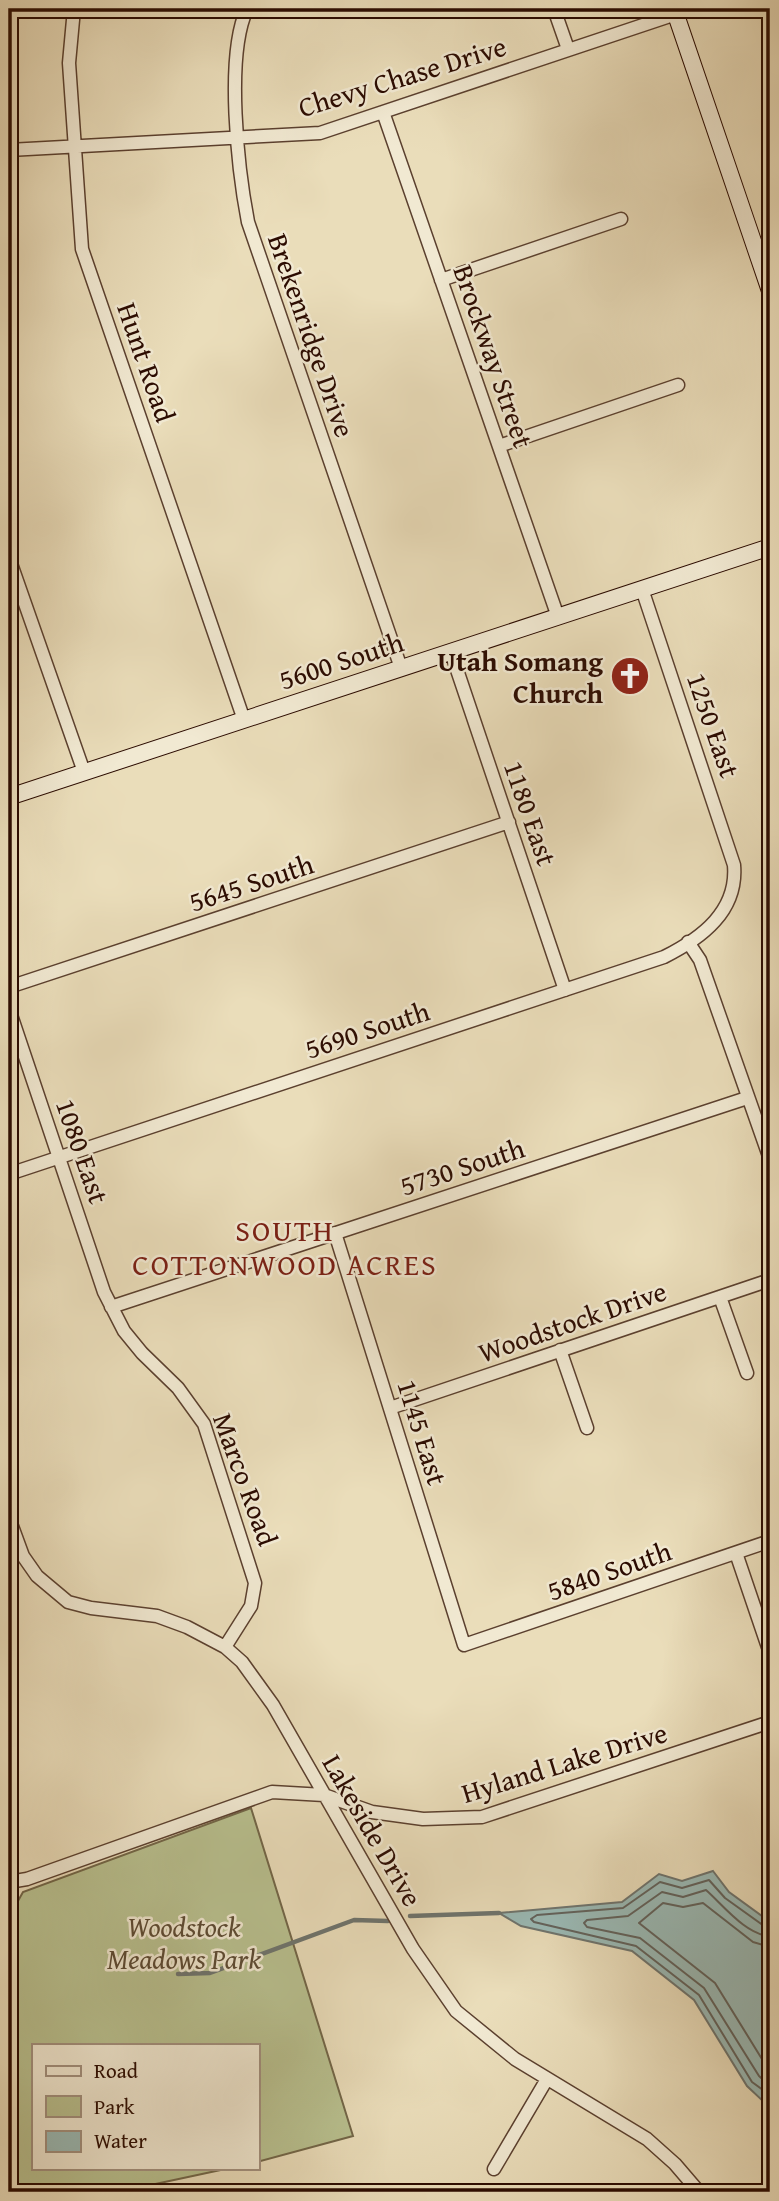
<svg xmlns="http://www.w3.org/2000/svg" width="779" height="2201" font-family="'Gentium Book Plus',serif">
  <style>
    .green { fill: #b8c08f; stroke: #726648; stroke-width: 2 }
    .water { fill: #9abab6; stroke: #6e746e; stroke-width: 2 }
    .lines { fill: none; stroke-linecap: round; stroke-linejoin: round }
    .shore { stroke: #62625c; stroke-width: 2 }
    .stream { stroke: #6e746e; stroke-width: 4.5 }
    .street-casing { stroke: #5b402f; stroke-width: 15 }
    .secondary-casing { stroke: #2b0b01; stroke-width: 18 }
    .street { stroke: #f1e9d2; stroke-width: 12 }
    .secondary { stroke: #f1e9d2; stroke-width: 16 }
    .labels { text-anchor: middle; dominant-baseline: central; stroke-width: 5; stroke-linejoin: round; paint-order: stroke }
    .street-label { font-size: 28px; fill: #2b0b01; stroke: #f1e9d2 }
    .poi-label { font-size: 28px; font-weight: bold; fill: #2b0b01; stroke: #f1e9d2; text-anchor: end }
    .park-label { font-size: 28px; font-style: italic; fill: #5c4a33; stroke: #f1e9d2 }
    .neighbourhood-label { font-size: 30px; letter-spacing: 2px; fill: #7a1f14; stroke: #f1e9d2 }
  </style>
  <rect width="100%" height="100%" fill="#eaddba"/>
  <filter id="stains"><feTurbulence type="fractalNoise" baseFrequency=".00286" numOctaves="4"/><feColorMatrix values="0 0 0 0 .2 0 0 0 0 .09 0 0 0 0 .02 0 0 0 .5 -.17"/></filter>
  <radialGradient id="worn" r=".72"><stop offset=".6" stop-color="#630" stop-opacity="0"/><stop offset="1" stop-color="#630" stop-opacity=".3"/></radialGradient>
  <path class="green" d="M251,1808l102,328 -96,26v-117h-224v123h197l-112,24h-109v-275l14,-25z"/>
  <path class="water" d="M713,1871l16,21 41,30v179l-6,1 -17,-16 -53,-86 -62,-49 -111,-25 -22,-13 123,-11 37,-28 23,7z"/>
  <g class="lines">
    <path class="shore" d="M770,1928l-6,-2 -39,-28 -16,-18 -27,8 -22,-6 -37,26 -86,7 -6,4 3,3 102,24 63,49 53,87 18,13
      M770,1936c-24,-1 -47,-31 -64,-46l-23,7 -21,-5 -34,24 -41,4 -3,3 3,4 53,11 64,50 55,88 11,10
      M770,1947l-17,-5 -50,-39 -20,4 -20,-4 -24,20 76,60 55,89"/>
    <path class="stream" d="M410,1916l89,-3
      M178,1974l32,-1 144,-53 34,1"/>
    <g class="street-casing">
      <path id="street" d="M74,9l-5,54 13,186 162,471
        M247,9c-22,47 -9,161 1,213l153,446
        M554,9l14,40
        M383,112l175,505
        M9,150l311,-17 371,-124
        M441,280l180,-61
        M499,446l179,-61
        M9,558l75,214
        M451,652l114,338
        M688,942l12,18 70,199
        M9,987l500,-165
        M9,1009l95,283 20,39 18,22 36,35 26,36 51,159 -4,23 -26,41
        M9,1174l655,-217c38,-19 74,-46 70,-92l-92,-276
        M335,1233l129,412 306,-104
        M720,1297l27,76
        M111,1307l636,-209
        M560,1350l27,78
        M390,1408l380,-128
        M9,1518l14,38 14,20 31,26 23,6 66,8 30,11 38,20 17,15 31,43 140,244 43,62 59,48 132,80 28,25 24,28
        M736,1553l34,100
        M9,1882l18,-3 245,-87 52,3 48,17 51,7 59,-2 288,-95
        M494,2169l53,-90"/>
    </g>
    <g class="secondary-casing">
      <path id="secondary" d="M674,9l96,282
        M9,797l761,-250"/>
    </g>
    <use href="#street" class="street"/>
    <use href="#secondary" class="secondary"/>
  </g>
  <defs>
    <g id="church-disc" transform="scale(2.0125)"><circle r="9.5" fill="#8f2418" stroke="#f1e9d2"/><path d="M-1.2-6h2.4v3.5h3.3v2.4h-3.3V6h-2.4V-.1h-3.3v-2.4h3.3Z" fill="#fff"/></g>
  </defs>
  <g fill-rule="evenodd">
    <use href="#church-disc" x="630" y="676"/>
  </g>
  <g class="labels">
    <g class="street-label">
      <text transform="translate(402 76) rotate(-17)">Chevy Chase Drive</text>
      <text transform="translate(312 335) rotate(71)">Brekenridge Drive</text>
      <text transform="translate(494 356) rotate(71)">Brockway Street</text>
      <text transform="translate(147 362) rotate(71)">Hunt Road</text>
      <text transform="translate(341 660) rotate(-18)">5600 South</text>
      <text transform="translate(714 725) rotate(71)">1250 East</text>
      <text transform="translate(531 813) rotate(71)">1180 East</text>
      <text transform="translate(251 882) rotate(-18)">5645 South</text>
      <text transform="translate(367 1029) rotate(-18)">5690 South</text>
      <text transform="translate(83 1151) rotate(71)">1080 East</text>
      <text transform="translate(462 1166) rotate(-18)">5730 South</text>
      <text transform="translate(572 1321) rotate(-19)">Woodstock Drive</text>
      <text transform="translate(423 1432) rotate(73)">1145 East</text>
      <text transform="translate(246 1479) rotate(70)">Marco Road</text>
      <text transform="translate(609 1570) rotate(-19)">5840 South</text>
      <text transform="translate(564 1762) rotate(-17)">Hyland Lake Drive</text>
      <text transform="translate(373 1830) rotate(60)">Lakeside Drive</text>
    </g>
    <g class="poi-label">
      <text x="603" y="660">Utah Somang<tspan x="603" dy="32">Church</tspan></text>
    </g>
    <g class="park-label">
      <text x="184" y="1926">Woodstock<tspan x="184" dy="32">Meadows Park</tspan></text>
    </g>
    <g class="neighbourhood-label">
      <text x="285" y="1230">SOUTH<tspan x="285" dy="34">COTTONWOOD ACRES</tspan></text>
    </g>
  </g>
  <rect width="779" height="2201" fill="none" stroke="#eaddba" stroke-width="35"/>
  <rect x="10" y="10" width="758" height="2180" fill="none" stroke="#2b0b01" stroke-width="3.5"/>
  <rect x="18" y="18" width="744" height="2166" fill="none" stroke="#2b0b01" stroke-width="2"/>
  <rect x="32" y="2044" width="228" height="126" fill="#f1e9d2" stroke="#a2907e" stroke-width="2"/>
  <rect x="46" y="2066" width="35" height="10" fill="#f1e9d2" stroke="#a2907e" stroke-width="2"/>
  <text x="94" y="2078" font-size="21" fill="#2b0b01">Road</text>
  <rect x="46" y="2096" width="35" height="21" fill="#b8c08f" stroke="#a2907e" stroke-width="2"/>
  <text x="94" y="2114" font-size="21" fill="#2b0b01">Park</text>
  <rect x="46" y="2131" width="35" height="21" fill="#9abab6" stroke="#a2907e" stroke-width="2"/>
  <text x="94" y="2148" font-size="21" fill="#2b0b01">Water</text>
  <rect width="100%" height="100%" filter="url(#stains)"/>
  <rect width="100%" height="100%" fill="url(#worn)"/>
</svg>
